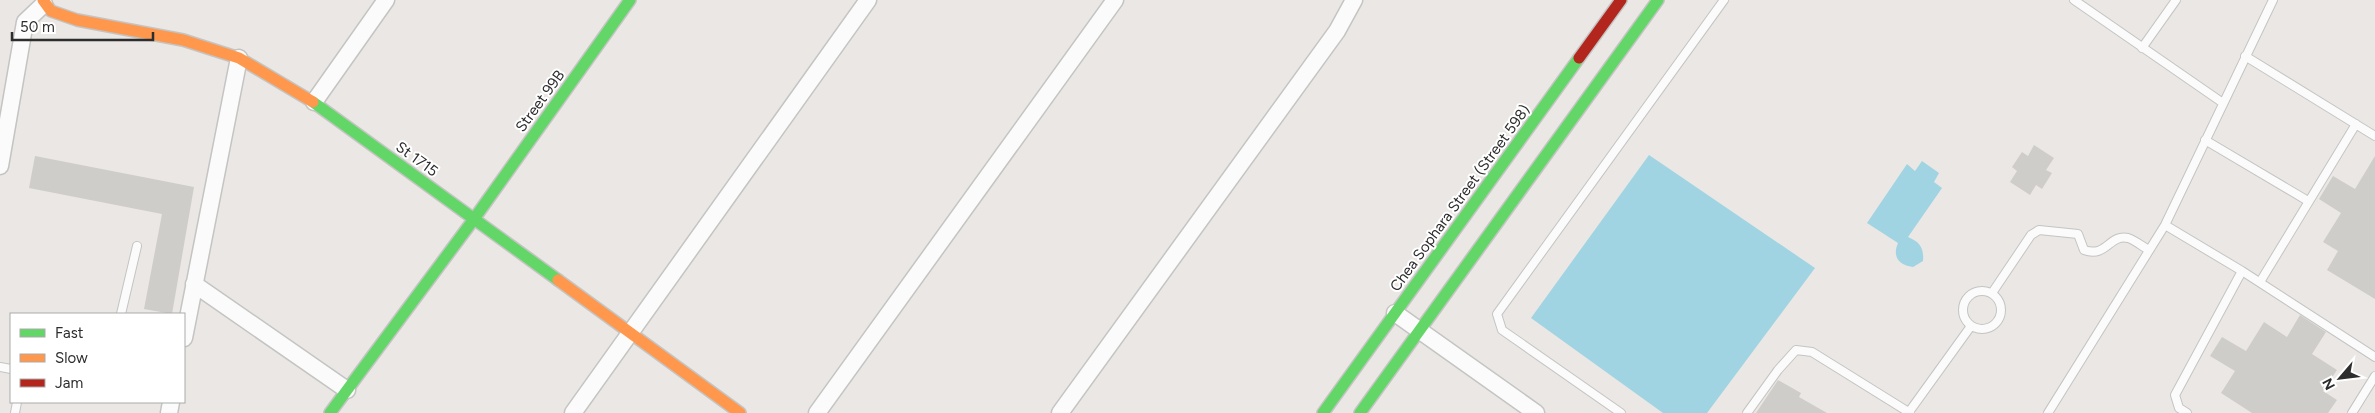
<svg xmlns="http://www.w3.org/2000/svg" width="2375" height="413" font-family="Figtree,sans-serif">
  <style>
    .water { fill: #a0d4e3 }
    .building { fill: #cfcdca }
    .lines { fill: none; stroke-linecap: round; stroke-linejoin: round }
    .lane-casing { stroke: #c4c4c3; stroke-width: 10 }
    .street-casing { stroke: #c4c4c3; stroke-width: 19 }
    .fast-casing { stroke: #c4c4c3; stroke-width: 14 }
    .slow-casing { stroke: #c4c4c3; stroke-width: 14 }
    .jam-casing { stroke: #c4c4c3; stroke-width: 14 }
    .lane { stroke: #fcfbfb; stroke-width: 8 }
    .street { stroke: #fcfbfb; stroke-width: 16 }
    .fast { stroke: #63d668; stroke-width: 11 }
    .slow { stroke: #ff974d; stroke-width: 11 }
    .jam { stroke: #b3261e; stroke-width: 11 }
    .labels { text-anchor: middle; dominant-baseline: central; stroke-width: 4; stroke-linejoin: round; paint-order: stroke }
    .street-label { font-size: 15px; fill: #2d2d2d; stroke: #fff }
  </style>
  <rect width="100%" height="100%" fill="#eae7e4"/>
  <path class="water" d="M1649,155l166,113 -108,145h-44l-132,-95z
    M1922,161l17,12 -5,9 8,6 -34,49c12,5 16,11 15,24l-10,6c-14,-2 -21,-10 -15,-24l-31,-20 40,-59 8,7z"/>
  <path class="building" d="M2034,145l20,13 -8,12 6,3 -10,16 -6,-4 -6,10 -20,-13 7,-11 -5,-4 10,-15 6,4z
    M35,156l159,31 -22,127 -28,-5 18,-95 -133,-26z
    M2375,156v143l-48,-29 11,-19 -15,-9 18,-29 -22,-14 14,-23 22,13z
    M2300,315l26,17 -14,22 25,16 -14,21 14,9 -9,13h-76l-31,-20 14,-22 -25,-15 12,-19 24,14 18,-29 23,15z
    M1778,380l23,13 -2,4 28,16h-71z"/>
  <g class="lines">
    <g class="lane-casing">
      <path id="lane" d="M2074,0l149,103
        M2142,48l34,-48
        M2245,56l130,80
        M2205,140l103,61
        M2165,225l77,46 133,86
        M2260,282l96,-158
        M1963 310a19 19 0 1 1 38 0a19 19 0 1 1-38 0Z
        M1992,293l39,-58 8,-5 39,4 6,16c23,8 25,-16 44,-12 7,2 15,9 21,12
        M121,314l16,-68
        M0,367l11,2
        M1909,412l62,-86
        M15,413l2,-11
        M1621,413l-119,-83 -5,-16 227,-314
        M1747,413l31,-43 18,-20 16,2 98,61
        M2048,413l117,-188 108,-225
        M2187,413l-8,-5 -4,-13 67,-124
        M2352,413l23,-37"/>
    </g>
    <g class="street-casing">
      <path id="street" d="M314,102l72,-102
        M0,166l25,-144 19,-18
        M194,284l153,106
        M1395,313l141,100
        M184,338l55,-280
        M169,413l2,-11
        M573,413l295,-413
        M817,413l298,-413
        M1060,413l277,-382 17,-31"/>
    </g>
    <g class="fast-casing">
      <path id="fast" d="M313,102l245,178
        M330,413l144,-194 156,-219
        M1323,413l256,-355
        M1360,413l298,-413"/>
    </g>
    <g class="slow-casing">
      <path id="slow" d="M43,0l8,11 26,9 106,20 56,18 74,44
        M558,280l182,133"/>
    </g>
    <g class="jam-casing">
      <path id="jam" d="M1579,58l42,-58"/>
    </g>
    <use href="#lane" class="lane"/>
    <use href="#street" class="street"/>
    <use href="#fast" class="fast"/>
    <use href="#slow" class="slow"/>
    <use href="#jam" class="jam"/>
  </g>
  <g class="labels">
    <g class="street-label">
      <text transform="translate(540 101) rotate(-54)">Street 99B</text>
      <text transform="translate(417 159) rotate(36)">St 1715</text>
      <text transform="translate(1460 198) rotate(-54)">Chea Sophara Street (Street 598)</text>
    </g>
  </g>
  <rect x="10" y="313" width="175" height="90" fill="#ffffff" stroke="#ababab"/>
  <rect x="20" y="329" width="25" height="8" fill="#63d668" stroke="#ababab"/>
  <text x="55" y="338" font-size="15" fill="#2d2d2d">Fast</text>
  <rect x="20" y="354" width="25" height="8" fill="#ff974d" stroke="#ababab"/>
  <text x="55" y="363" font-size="15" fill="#2d2d2d">Slow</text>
  <rect x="20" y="379" width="25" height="8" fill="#b3261e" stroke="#ababab"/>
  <text x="55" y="388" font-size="15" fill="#2d2d2d">Jam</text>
  <g transform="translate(2340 378) rotate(242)" stroke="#ffffff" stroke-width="4" paint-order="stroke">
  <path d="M0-4L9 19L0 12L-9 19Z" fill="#2d2d2d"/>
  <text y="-8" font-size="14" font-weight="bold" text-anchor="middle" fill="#2d2d2d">N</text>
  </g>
  <path d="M12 32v8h141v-8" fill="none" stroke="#2d2d2d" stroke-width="2.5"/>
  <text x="20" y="32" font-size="15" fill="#2d2d2d" stroke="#ffffff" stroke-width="4" paint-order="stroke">50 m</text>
</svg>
